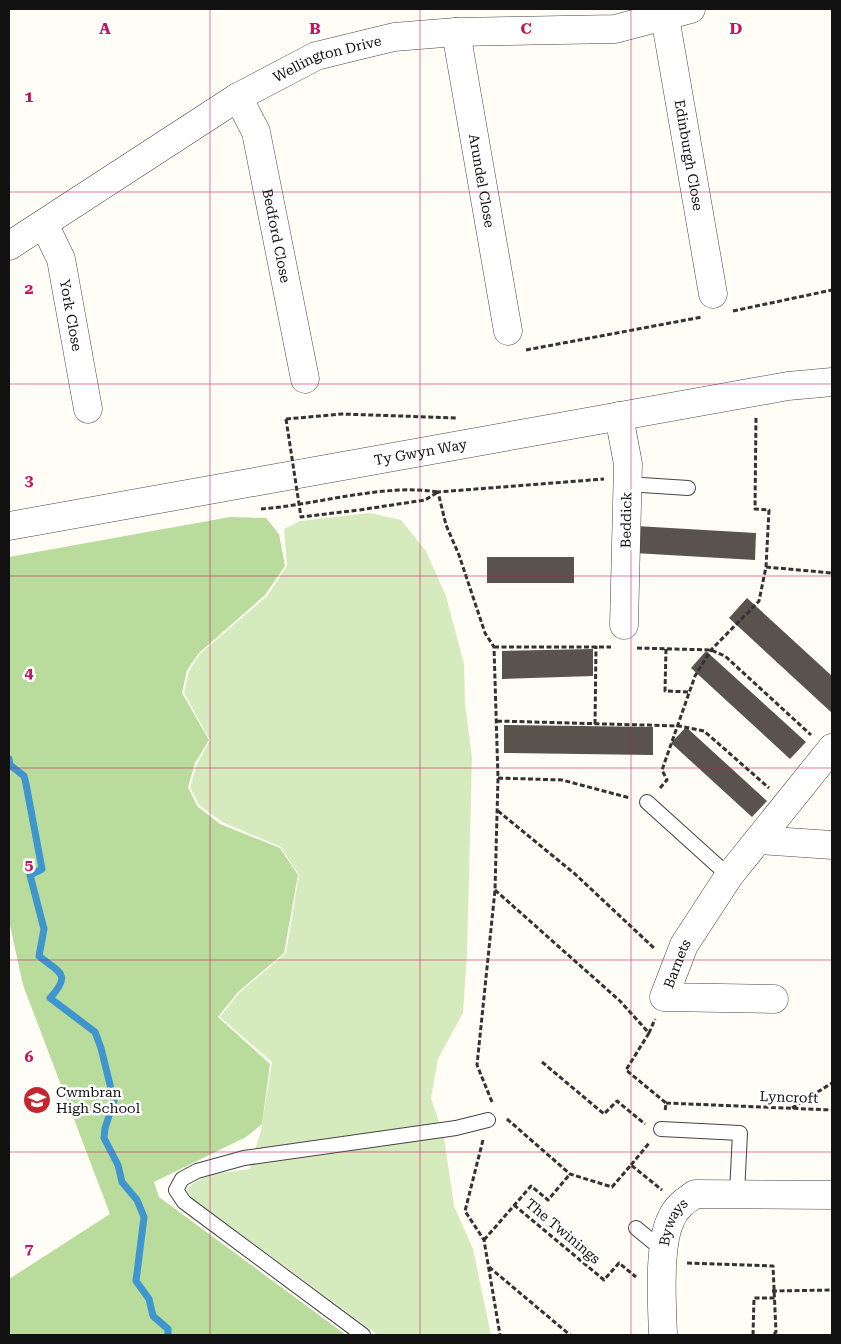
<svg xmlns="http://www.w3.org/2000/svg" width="841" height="1344" font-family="'Roboto Serif',serif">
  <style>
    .green { fill: #d5ebbd }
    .forest { fill: #b9dc9c }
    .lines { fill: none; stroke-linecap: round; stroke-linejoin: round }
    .stream { stroke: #3f96cf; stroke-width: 7 }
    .building { fill: #5a524d }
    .service-casing { stroke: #444; stroke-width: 16 }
    .minor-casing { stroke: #444; stroke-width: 29 }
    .tertiary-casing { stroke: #444; stroke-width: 29 }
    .path { stroke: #333; stroke-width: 3; stroke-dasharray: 5 2.5; stroke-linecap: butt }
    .service { stroke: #fff; stroke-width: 14 }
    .minor { stroke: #fff; stroke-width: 28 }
    .tertiary { stroke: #fff; stroke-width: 28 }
    .path-bridge { stroke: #333; stroke-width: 3; stroke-dasharray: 5 2.5; stroke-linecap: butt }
    .grid { fill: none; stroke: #c2185b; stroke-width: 1; stroke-opacity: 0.55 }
    .labels { text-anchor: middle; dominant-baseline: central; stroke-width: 5; stroke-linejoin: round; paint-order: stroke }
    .street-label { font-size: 14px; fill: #111; stroke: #fff }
    .poi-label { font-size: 14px; fill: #111; stroke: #fff; text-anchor: start }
    .grid-label { font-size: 16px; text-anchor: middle; font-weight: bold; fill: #c2185b; stroke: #fff; stroke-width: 5; stroke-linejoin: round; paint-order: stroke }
  </style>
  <rect width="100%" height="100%" fill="#fffdf5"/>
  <path class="green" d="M370,513l31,7 25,31 20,45 18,68 1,40 7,54 -5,196 -4,59 -25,46 -7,39 13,39 10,69 19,43 18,86h-113l-186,-137 -5,-8c12,-17 44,-18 63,-21l11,-39 11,-68 -52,-45 19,-24 47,-40 13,-78 -18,-28 -59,-25 -23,-17 -9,-18 7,-23 13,-24 -26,-47 5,-22 11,-17 67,-58 20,-30 -3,-37 16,-8z"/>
  <path class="forest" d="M230,517l36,1 13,16 6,32 -20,29 -66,58 -12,17 -5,23 27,47 -14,23 -7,24 9,19 23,18 60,24 18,27 -14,78 -46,39 -20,25 52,47 -8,60 -16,13 -92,45 5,15 187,138h-337v-56l101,-65 -87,-229 -14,-64v-364z"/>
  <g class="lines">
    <path class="stream" d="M9,759l1,6 14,11 2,8 16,85 -12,6 14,54 -5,27c19,16 34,17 11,42l45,34 6,16 13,53 -9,27 -1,10 14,27 4,17 15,18 7,17 -8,64 13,18 4,17 15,13v6"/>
  </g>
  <path class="building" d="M636,526l120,7 -1,27 -121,-7z
    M487,557h87v26h-87z
    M747,598l85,78v37l-103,-95z
    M593,649v27l-91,3v-28z
    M706,651l100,91 -16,17 -99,-91z
    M504,725l149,2v28l-149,-2z
    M686,727l81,74 -15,16 -81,-74z"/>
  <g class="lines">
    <g class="service-casing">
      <path id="service" d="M627,484l61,4
        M647,802l82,74
        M661,1129l79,4 -3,60
        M636,1228l28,23
        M363,1335l-179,-133 -8,-12 6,-11 15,-8 47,-13 212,-30 32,-8"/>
    </g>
    <g class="minor-casing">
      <g id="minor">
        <path id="s1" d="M665,17l48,277"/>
        <path id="s2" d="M456,32l52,299"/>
        <path id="s3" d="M238,97l18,35 49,247"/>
        <path id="s4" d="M44,224l17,35 27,150"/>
        <path id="s5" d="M9,246l229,-149 78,-41 78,-19 62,-5 159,-3 76,-20"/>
        <path d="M619,416l9,48 -4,161"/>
        <path d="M758,840l74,5"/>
        <path id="s6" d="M774,999l-110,-2 20,-52 45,-69 103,-128"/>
        <path id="s7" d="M663,1335c-1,-30 -5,-90 8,-116 5,-12 14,-18 24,-25l137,1"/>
      </g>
    </g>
    <g class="tertiary-casing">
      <g id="tertiary">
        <path id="s8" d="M9,526l779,-140 44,-4"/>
      </g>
    </g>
    <path class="path" d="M733,311l99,-21
      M526,350l176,-33
      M286,419l56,-5 116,4
      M261,509c55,-4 123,-26 177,-17l-13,8 -66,10
      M766,567l66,6
      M494,647h117
      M637,648l74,2 14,6 86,79
      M666,649l-1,42 25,1
      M497,721l182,5 25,5 65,57
      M595,724l1,-78
      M498,778l64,2 68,18
      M660,788l7,-8 -5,-10 33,-94 16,-26 48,-49 7,-34 3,-57 -14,-1 1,-92
      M498,811l77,63 80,75
      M495,890l125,111 29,32 6,-14
      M649,1033l-23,37 40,33 -1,9
      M542,1062l62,52 13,-13 28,23
      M492,1102l-15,-37 18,-175 3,-112 -4,-131 -9,-14 -26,-78 -13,-30 -8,-33 166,-13
      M666,1103l166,7
      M792,1108l40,-25
      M507,1119l63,55 42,13 19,-22 31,25
      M483,1140l-18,71 19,29 16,95
      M631,1165l19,-23
      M514,1205l90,75 15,-17 17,14
      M484,1240l47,-54 17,14 22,-26
      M687,1263l86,3 3,66 -3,3
      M489,1267l81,68
      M772,1291l60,-1
      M753,1335l1,-37h21"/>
    <use href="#service" class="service"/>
    <use href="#minor" class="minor"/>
    <use href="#tertiary" class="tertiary"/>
    <path class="path-bridge" d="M286,419l15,98 58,-7"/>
  </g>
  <path class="grid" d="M210,9v1326M420,9v1326M631,9v1326M9,192h823M9,384h823M9,576h823M9,768h823M9,960h823M9,1152h823"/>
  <defs>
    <g id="school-disc" transform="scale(1.4375)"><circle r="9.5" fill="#c4262e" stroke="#fff"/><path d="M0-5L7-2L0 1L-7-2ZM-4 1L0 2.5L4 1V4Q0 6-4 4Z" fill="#fff"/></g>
  </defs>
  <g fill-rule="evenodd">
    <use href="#school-disc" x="37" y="1100"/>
  </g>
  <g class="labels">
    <g class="street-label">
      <text stroke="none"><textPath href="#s5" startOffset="371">Wellington Drive</textPath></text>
      <text stroke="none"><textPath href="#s1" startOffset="140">Edinburgh Close</textPath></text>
      <text stroke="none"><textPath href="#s2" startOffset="151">Arundel Close</textPath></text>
      <text stroke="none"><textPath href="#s3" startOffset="145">Bedford Close</textPath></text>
      <text stroke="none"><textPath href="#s4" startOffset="96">York Close</textPath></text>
      <text stroke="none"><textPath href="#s8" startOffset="418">Ty Gwyn Way</textPath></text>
      <text transform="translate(626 520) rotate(-89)">Beddick</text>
      <text stroke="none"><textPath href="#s6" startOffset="146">Barnets</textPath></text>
      <text transform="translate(789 1097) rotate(2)">Lyncroft</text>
      <text stroke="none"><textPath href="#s7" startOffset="115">Byways</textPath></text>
      <text transform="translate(563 1231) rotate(40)">The Twinings</text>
    </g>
    <g class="poi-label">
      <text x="56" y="1092">Cwmbran<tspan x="56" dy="16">High School</tspan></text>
    </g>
  </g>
  <g class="grid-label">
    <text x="105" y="34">A</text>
    <text x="315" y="34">B</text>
    <text x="526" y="34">C</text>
    <text x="736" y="34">D</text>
    <text x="29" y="102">1</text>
    <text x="29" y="294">2</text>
    <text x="29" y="486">3</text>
    <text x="29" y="678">4</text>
    <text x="29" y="870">5</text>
    <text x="29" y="1062">6</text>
    <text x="29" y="1254">7</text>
  </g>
  <rect width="841" height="1344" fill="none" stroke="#111111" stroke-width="20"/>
</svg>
